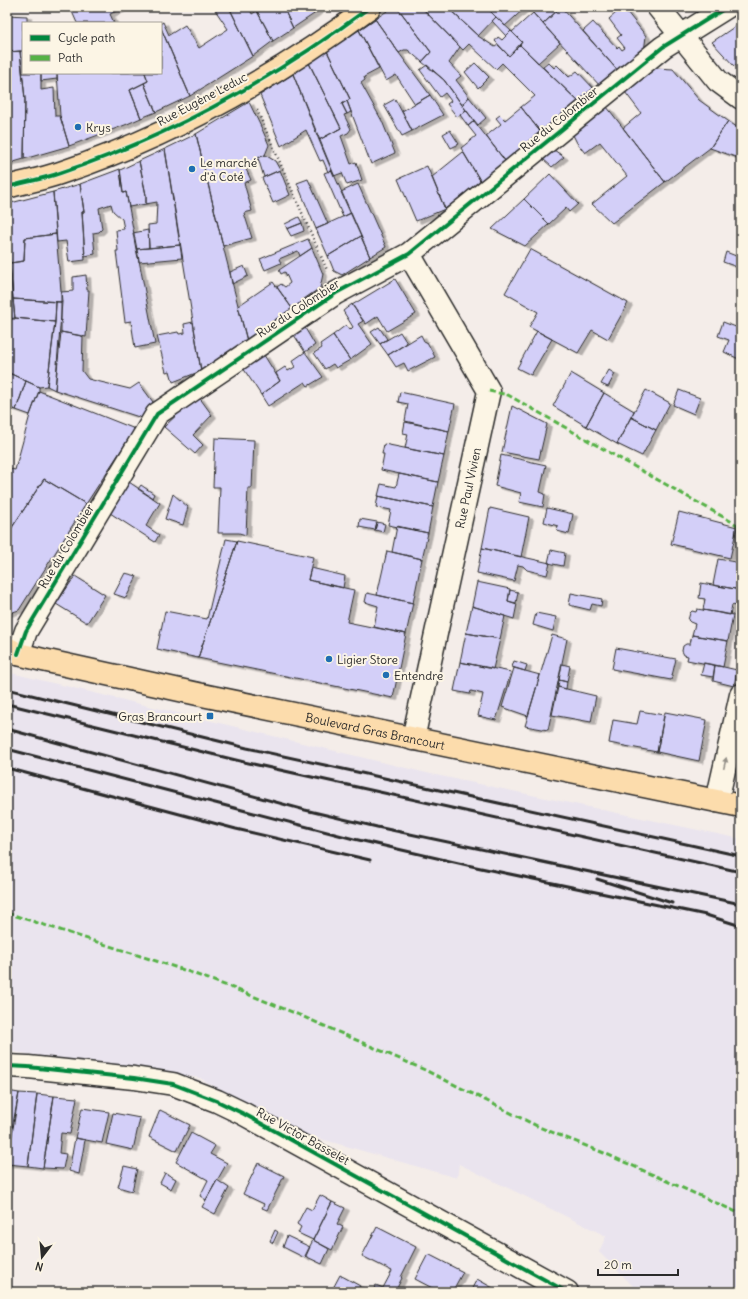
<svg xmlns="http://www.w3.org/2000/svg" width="748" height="1299" font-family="Delius,sans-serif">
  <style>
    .built { fill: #eae4ee }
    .building { fill: #d3cff8; stroke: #2b2b2b; filter: url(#shadow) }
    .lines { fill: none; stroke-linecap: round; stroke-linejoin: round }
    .minor-casing { stroke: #2b2b2b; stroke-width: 25 }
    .major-casing { stroke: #2b2b2b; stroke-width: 25 }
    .path { stroke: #2b2b2b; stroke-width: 2.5; stroke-dasharray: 1 3; stroke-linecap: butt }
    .minor { stroke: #fcf5e5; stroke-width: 22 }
    .major { stroke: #fcdcac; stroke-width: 22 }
    .rail { stroke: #2b2b2b; stroke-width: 3 }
    .quiet { stroke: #56b246; stroke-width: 3; stroke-dasharray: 6 3; stroke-linecap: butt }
    .cycleway-casing { stroke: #fcf5e5; stroke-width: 6 }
    .cycleway { stroke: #00873e; stroke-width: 4 }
    .oneway { fill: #949088 }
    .poi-dot { fill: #1f6fb2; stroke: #fcf5e5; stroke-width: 1.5 }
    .labels { text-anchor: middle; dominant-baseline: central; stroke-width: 4; stroke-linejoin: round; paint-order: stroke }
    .street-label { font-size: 12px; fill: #2b2b2b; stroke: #fcf5e5 }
    .poi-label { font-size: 12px; fill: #2b2b2b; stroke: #fcf5e5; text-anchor: start }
  </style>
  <defs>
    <filter id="shadow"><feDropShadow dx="4.5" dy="2.5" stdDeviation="0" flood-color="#0004"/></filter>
  </defs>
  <rect width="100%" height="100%" fill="#f4ede9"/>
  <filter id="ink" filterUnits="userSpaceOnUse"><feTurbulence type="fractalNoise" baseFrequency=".025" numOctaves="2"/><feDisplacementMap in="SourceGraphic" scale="8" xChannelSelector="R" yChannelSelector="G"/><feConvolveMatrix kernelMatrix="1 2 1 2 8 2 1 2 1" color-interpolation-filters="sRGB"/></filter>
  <g filter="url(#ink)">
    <path class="built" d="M7,672l424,102 310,65v453h-102l-40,-40 7,-16 -147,-72 -2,14 -167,-48 -90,-52 -193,-27z"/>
    <path class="building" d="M70,7h56l-16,7 4,9h-37z
      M213,7h16l24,49 -63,40 -29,-68v-5l2,-1 6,13 16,-10 14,23 29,-19z
      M229,7h20l3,7 5,-3 16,30 -20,15z
      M257,7h26l10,21 -20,13 -16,-30z
      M283,7h27l4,7 -21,14z
      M310,7h13l-9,7z
      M393,7h4l34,45 -9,10 -14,-12h-4l-5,3 -24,-34z
      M397,7h24l39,40 -11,16 12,13 -5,4 13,17 -7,8 -18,-25 -22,-18 9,-10z
      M421,7h26l31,29 17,11 3,-2 11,11 11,-11 60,58 -38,31 -21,-27 14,-11 -33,-33 -6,6 -27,-25 -6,6z
      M447,7h39l10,10 -18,19z
      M486,7h40l-21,19z
      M539,7h22l-18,17 -10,-11z
      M561,7l58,65 -18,15 -58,-63z
      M623,7l23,29 -2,16 -25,20 -36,-41 10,-9 24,26 2,-2 3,4 3,-2 -8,-10 4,-3 -12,-16z
      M533,13l27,30 -22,20 -18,-18 2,-3 -10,-10z
      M7,15l20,1v7h-4v28l-16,1z
      M496,17l15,14 -5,5 -14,-15z
      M375,19l24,34 31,42 -15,9 -19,-29 -10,6 -27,-51z
      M740,23l1,38 -7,5 -22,-24z
      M161,28l29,68 -34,16 -12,-29 4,-2 -3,-8h16z
      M359,30l20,39 -15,8 1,3 -4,3 21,38 13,32 -24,11 -24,-63 3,-2 -23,-48z
      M511,31l11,11 -13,14 -14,-15 3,-4 4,3z
      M20,51l5,48 -1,60 -17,5v-112z
      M20,51h3v22h18v17l13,-2 1,28h5l9,30 -45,13 1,-60z
      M327,51l23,48 -8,5 5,10 -3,1 7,14 -3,4 -7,3 10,28 5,-2 6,18 -15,5 -5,-12 -8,3 -15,-36 22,-12 -32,-65z
      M548,62l6,6 3,-3 12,12 8,-6 19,20 -16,12 -38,-36z
      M309,63l32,65 -22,12 -26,-66z
      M475,63l14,14 -11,11 -13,-16z
      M427,65l17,15 22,30 -9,7 -10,-13 4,-3 -6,-8 -5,4 -20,-27z
      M655,68l18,1 26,31 29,21 -18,27 -45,34 -42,-54 18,-15 -16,-21z
      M41,73h16v6l-16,2z
      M57,73h88l3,8 -18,9 11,28 -16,7 -56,21 -9,-30z
      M293,74l39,96 -4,2 -5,-12 -3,1 -14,-31 -25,16 -21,-51z
      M144,83l12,29 -15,6 -11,-28z
      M430,95l13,20 -31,16 -10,-20z
      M469,97l17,21 -8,7 -16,-20z
      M395,99l17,32 -10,5 -18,-31z
      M347,101l4,11 -4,2 -5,-10z
      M249,102l13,27 7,16 -4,10 -7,3 1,1 -15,6 7,15 -7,3 8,28 -8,2 8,25 -29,8 -27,-112z
      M521,107l21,27 -36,28 -20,-26 15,-12 -5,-6 4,-3 5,5z
      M607,107l58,75 -53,41 -20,-19 35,-28 -27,-34 -15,11 -8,-10 -4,-8z
      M466,110l8,11 -6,5 -8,-11z
      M474,121l32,41 -25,20 -20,-34 15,-12 -8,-10z
      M728,121l13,9v29l-31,-11z
      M450,130l9,14 -8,4 -8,-14z
      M196,134l27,112 24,95 -46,30 -36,-222z
      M165,149l15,96 -31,3 -1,-23 8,-1 1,-22 -11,2v-9l-7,-34z
      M554,150l10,7 -12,10 -9,-8z
      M463,152l18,30 -36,27 -13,-32z
      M265,155l10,6 5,9 -16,7 -6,-19z
      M139,161l7,34v9l-17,3 -3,-15 -3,1 -3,-23z
      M427,166l18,43 -29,12 -18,-42z
      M120,169l3,24 3,-1 29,152 -20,4 -4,-27 -6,1 -9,-71h2l-2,-21 8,-1 -2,-10 -9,-8 -2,-7 -12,4 3,21 -3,3 -6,1 2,21 -10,2 -3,-44h2l-4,-28z
      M280,170l10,25 -17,8 -11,-25z
      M332,170l19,43 -8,4 -19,-44z
      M550,174l28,30 -9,8 -3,-4 -17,16 -25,-25z
      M308,179l20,45 -12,5 -19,-46z
      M80,184l4,28h-2l3,48 -16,2 -3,-21 -9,1 -4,-50z
      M358,184l28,63 -16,10 -29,-65z
      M53,192l3,42 -31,4 -1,23 -14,2 -3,-34v-25z
      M524,199l25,25 -24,22 -33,-17z
      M351,213l10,23 -33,20 -12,-27z
      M299,217l3,6 -15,6 -2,-5z
      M302,223l2,8 -13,5 -4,-7z
      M7,229l6,70 2,20h-8z
      M148,230l1,18 -13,1 -3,-16z
      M56,234l6,68 -49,-3 -3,-36 14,-2 1,-23z
      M361,236l9,21 -28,18 -8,-4 -6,-15z
      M308,239l4,9 -12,8 -2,-5 -19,8 2,4 -16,7 -5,-11z
      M180,245l2,13 -43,4 -3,-13z
      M312,248l11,26 -3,14 -19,13 2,4 -9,6 -17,-24 4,-3 4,3 5,-4 -5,-11 -4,2 -2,-4z
      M530,249l98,54 -20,36 -16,-9 -14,23 -49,-26 9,-15 -33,-19z
      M726,252l15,6 -1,10 -17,-6z
      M244,266l4,10 -16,8 -2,-12z
      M86,275l1,15h2l-3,47 -25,-5v-40l12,-1v-14z
      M395,279l21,35 -29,17 -9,-15 -12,8 -14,-19z
      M273,282l21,29 -47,30 -9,-35z
      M13,299l43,3 -1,20 -40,-4z
      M56,302h6l-7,88 -8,-4 8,-64z
      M352,304l11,17 -5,3 14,20 -22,16 -17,-25 13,-10 4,5 3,-3 -10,-16z
      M15,318l40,4 -8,64 -8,1 -32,-15v-53z
      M193,322l8,49 -28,11 -3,-11 -4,1 -9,-36 21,-4 1,2 6,-1 -1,-9z
      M723,322l18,7v31l-17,-8 5,-12 -11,-4z
      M379,327l8,12 -7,5 -9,-12z
      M305,328l10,17 -10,7 -11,-17z
      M537,331l15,8 -21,36 -14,-7z
      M61,332l22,4 -1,35 6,8 42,10 9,-6 14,19 -11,16 -87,-28z
      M400,332l7,11 -19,12 -8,-11z
      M333,335l17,25 -14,8 -3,-4 -8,5 -11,-16 8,-5 -2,-4z
      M421,335l4,8 2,-1 8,15 -27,14 -4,-8 -8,4 -8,-12z
      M305,352l18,25 -15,9 -3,-4 -37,24 -7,-11 19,-14 -4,-8 9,-6 3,4 7,-4 -3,-6z
      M264,355l16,26 -19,14 -18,-27z
      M609,370l6,4 -7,13 -7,-3z
      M7,372l19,9 -10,29 -9,-3z
      M571,373l33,20 -18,33 -33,-20z
      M26,381l13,6v4l-9,24 -14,-5z
      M646,390l24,13 -14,27 -25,-13z
      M679,390l21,8 -6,16 -21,-9z
      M39,391l96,38 -49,75 -42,-25 -37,56v-67l8,2 15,-55z
      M400,392l55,12 -6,27 -44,-10 3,-17 -10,-2z
      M604,393l30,18 -17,33 -31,-18z
      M199,397l13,18 -19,20 10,10 -8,9 -31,-27 22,-21z
      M512,406l35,18 -8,35 -37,-7z
      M631,417l25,13 -14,26 -25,-12z
      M405,422l44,9 -5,25 -39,-8 3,-14 -5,-1z
      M215,438l39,2 -2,48h-4l-2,47 -7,-2h-21l2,-46h-7z
      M384,444l60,12 -6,26 -57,-12 3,-16h-2z
      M501,455l45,10 -6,27 5,2 -2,13 -24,-5 2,-9 -26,-7z
      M399,474l39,8 -5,25 -55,-11 3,-12 15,3z
      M44,479l42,25 -67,106 -12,4v-79z
      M129,482l31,21 -14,23 13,9 -4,7 -45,-29z
      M141,485l13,9 -2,4 -14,-9z
      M173,494l15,13 -5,18 -18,-6z
      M378,496l55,11 -5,26 -40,-8 3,-15 -15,-3z
      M490,508l39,9 -8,40 -39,-9z
      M547,508l26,6 -4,20 -12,-3 1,-5 -14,-4z
      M679,512l58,15 -7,31 -59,-14z
      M360,519l17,3 -2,8 -16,-3z
      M377,522l8,2 -2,8 -8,-2z
      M397,526l31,7 -6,26 -30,-7z
      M226,539l11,2 -39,117 -41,-9 8,-38 42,8z
      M237,541l76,16 -5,23 46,10 -7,32 59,12 -13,64 -195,-40z
      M482,548l68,15 -3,12 -20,-5 -4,-4 -5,-1 -4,16 -37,-8z
      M551,550l14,3 -2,13 -15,-3z
      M387,551l35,8 -9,44 -36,-8z
      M718,559l23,4v27l-28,-5z
      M311,568l34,8 -2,12 -35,-8z
      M125,573l12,3 -11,22 -12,-4z
      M75,576l30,19 -18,28 -31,-19z
      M477,582l33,7 -2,12 9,3 -3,15 -42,-13z
      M701,583l40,7v17l-9,-2 -2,10 -27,-5 2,-11 -6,-1z
      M510,590l8,2 -2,11 -8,-2z
      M367,593l46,10 -7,31 -32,-7 4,-21 -13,-4z
      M571,593l31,6 -1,7 -9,-2 -2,6 -21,-5z
      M472,606l33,10 -5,23 -34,-6z
      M697,609l36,6 -5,26 -36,-6 3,-11 -5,-2 -2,-2 2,-7 2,-2 4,1z
      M536,613l20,4 -3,14 -20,-6z
      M466,633l34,6 -7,30 -33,-7z
      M552,635l15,4 -19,91 -23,-4z
      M692,635l36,6 -5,26 -36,-7 1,-4 -4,-1 -2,-4 1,-5 3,-2h4z
      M616,648l60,11 -5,21 -59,-11z
      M514,661l13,4 -2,6 -13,-4z
      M460,662l51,10 -15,48 -18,-4 5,-22 -12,-3 -1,3 -16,-3z
      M704,663l11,2 -2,12 -12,-2z
      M562,664l8,2 -3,16 -8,-2z
      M715,665l22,5 -3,16 -21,-5z
      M514,668l26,7 -12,41 -26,-9z
      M559,680l8,2 -1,7 -8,-2z
      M558,687l38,9 -5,26 -39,-7z
      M640,711l24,4 -7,37 -48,-9 4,-23 24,4z
      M665,712l42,8 -8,41 -42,-9z
      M7,1091l12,2 -7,35 -5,-1z
      M19,1093l18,1 -9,72 -21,-2z
      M37,1094l17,2 -11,72 -15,-2z
      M54,1096l23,2 -7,36 -9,-1 -2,20 7,1 -3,15 -20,-1z
      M82,1108l27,4 -7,31 -27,-5z
      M160,1110l30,15 -13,26 -28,-14z
      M113,1113l27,5 -7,32 -27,-6z
      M191,1133l24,13 -5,8 17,9 -21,37 -6,-4 8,-16 -32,-18z
      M75,1138l10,2 -6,34 -10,-3z
      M258,1163l26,13 -17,34 -5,-2 2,-4 -21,-10z
      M124,1166l13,3 -5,22 -14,-4z
      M165,1173l11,6 -5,10 -11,-6z
      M217,1180l12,8 -14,26 -13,-7z
      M320,1195l12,7 -19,38 -15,-7 3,-6 -4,-3 9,-17 6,3z
      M332,1202l13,6 -8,16 6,3 -11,23 -19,-10z
      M377,1227l39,20 -15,30 1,1 -7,14h-23l4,-7 7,3 9,-17 -30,-15z
      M275,1230l3,2 -5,11 -3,-2z
      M287,1236l23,11 -5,11 -22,-11z
      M313,1240l16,9 -7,15 -17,-8z
      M428,1254l35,18 -11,20h-12l-25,-13z
      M340,1275l20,11 -3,6h-26z
      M477,1279l21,12 -1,1h-27z"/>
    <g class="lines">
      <g class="minor-casing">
        <path id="minor" d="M658,7l60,74 23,17
          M409,254l80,137 -76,348
          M18,654l8,-23 131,-217 179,-121 73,-39 254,-207 64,-40
          M717,801l24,-106
          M7,1066l21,1 106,11 39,6 44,17 27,13 323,178"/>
      </g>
      <g class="major-casing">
        <g id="major">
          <path d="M7,187c18,-5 36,-8 53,-14 111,-37 216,-96 310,-166"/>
          <path id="s1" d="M7,648l11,6 25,6 164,36 534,110"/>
        </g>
      </g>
      <path class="path" d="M257,110l70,160"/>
      <use href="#minor" class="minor"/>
      <use href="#major" class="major"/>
      <path class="rail" d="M7,689l240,59 494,108
        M7,704l237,58 497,110
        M7,729l298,81 72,17 364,77
        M7,749l347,90 122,28 230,48 35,11
        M7,768l229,61 134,31
        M597,879l75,24"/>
      <path class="quiet" d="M489,391l19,4 233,132
        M7,913l174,56 49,18 67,27 128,56 114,57 65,26 137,61"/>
      <g class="cycleway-casing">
        <path id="cycleway" d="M7,187c18,-5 36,-8 53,-14 111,-37 216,-96 310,-166
          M18,654l8,-23 131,-217 179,-121 73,-39 254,-207 64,-40
          M7,1066l21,1 106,11 39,6 44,17 27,13 323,178"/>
      </g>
      <use href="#cycleway" class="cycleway"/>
    </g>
    <defs><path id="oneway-solid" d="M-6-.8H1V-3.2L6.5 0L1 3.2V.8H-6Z"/></defs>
    <use class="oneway" href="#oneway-solid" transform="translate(725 763) rotate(-77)"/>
  </g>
  <g class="poi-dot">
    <circle cx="78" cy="127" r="4"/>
    <circle cx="192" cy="169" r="4"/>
    <circle cx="329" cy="659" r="4"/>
    <circle cx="386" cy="675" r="4"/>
    <rect x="206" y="712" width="8" height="8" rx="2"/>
  </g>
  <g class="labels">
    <g class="street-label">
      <text transform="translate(202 99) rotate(-28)">Rue Eugène Leduc</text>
      <text transform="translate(559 119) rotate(-39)">Rue du Colombier</text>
      <text transform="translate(298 308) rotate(-33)">Rue du Colombier</text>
      <text transform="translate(468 488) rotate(-78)">Rue Paul Vivien</text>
      <text transform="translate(66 546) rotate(-59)">Rue du Colombier</text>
      <text stroke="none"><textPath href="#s1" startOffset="378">Boulevard Gras Brancourt</textPath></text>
      <text transform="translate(303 1136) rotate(29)">Rue Victor Basselet</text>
    </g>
    <g class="poi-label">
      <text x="86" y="127">Krys</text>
      <text x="200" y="162">Le marché<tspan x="200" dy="14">d'à Coté</tspan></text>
      <text x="337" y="659">Ligier Store</text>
      <text x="394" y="675">Entendre</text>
      <text x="202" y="716" text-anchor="end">Gras Brancourt</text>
    </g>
  </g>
  <rect width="748" height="1299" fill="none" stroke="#fcf5e5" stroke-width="24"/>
  <rect x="12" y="12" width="724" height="1275" fill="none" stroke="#2b2b2b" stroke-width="1.5" filter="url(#ink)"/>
  <rect x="22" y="22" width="140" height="52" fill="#fcf5e5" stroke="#a8a49b"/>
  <rect x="30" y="35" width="20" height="6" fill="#00873e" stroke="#a8a49b"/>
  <text x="58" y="42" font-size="12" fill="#2b2b2b">Cycle path</text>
  <rect x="30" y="55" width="20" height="6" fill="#56b246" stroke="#a8a49b"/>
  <text x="58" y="62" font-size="12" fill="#2b2b2b">Path</text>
  <g transform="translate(42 1257) rotate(196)" stroke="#fcf5e5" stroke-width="3" paint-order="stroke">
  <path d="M0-3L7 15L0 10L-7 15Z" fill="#2b2b2b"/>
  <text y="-6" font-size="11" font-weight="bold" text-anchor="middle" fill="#2b2b2b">N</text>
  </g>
  <path d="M598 1269v6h80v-6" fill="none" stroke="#2b2b2b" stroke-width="2"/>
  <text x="604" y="1269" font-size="12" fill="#2b2b2b" stroke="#fcf5e5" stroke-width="3" paint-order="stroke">20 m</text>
</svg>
